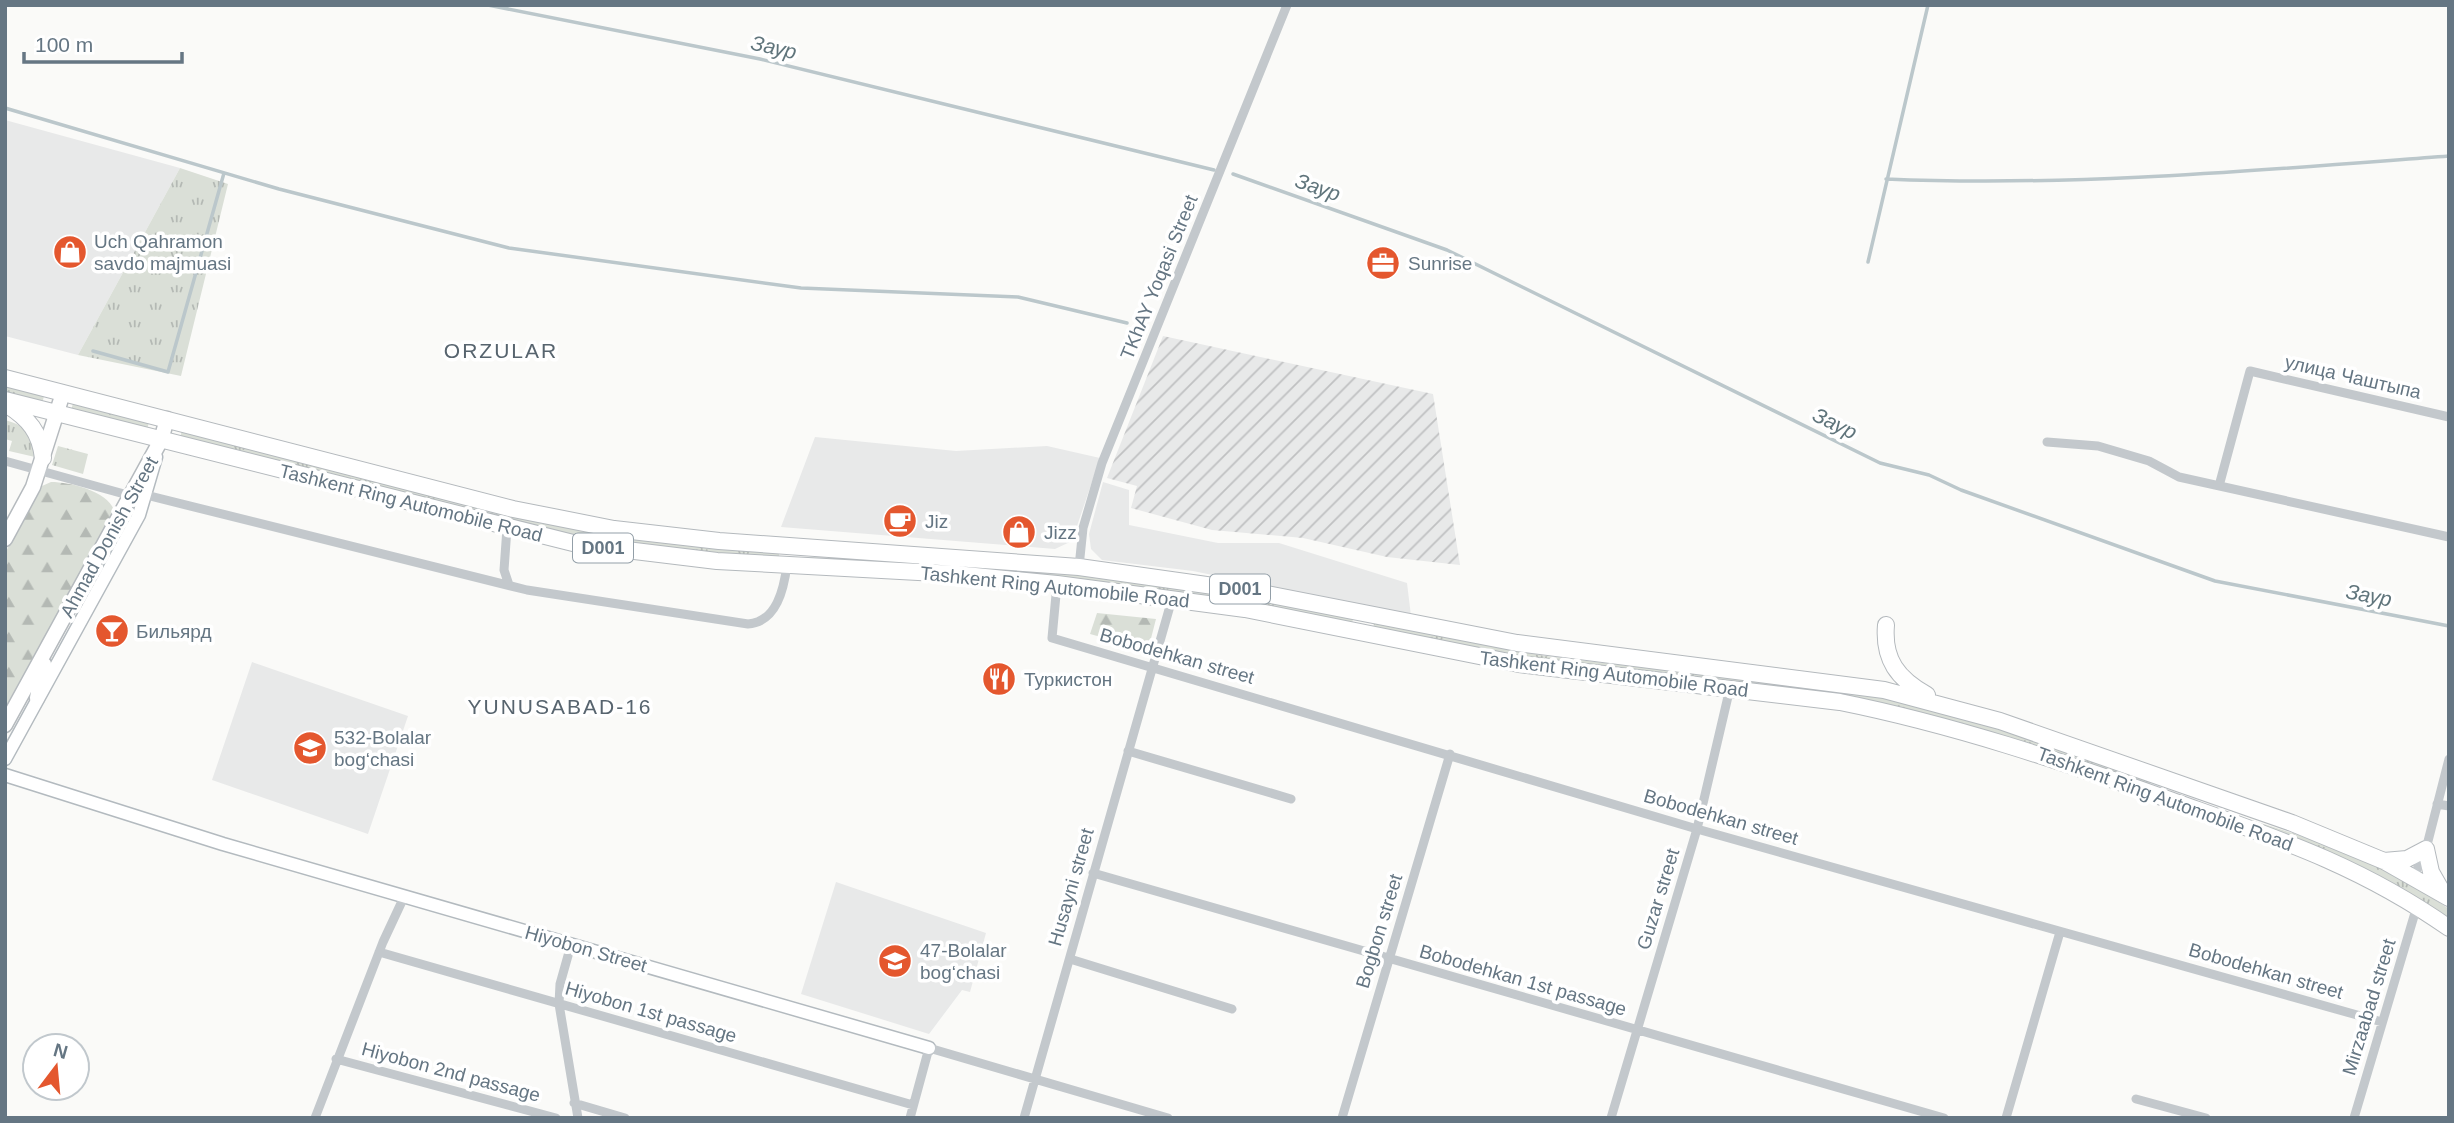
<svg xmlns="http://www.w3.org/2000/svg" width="2454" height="1123" font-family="Arial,sans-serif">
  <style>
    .built { fill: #e8e9e9 }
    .industrial { fill: url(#industrial-furrows) }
    .grass { fill: url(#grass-tufts) }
    .forest { fill: url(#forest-firs) }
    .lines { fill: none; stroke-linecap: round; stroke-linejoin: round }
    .stream { stroke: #bbc7cb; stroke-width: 3.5 }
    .secondary-casing { stroke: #b3babf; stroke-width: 15 }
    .primary-casing { stroke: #b5babe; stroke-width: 17 }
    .highway-casing { stroke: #b4b9bd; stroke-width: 18 }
    .street { stroke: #c3c8cc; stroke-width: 9 }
    .secondary { stroke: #fff; stroke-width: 12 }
    .primary { stroke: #fff; stroke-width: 14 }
    .highway { stroke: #fff; stroke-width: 16 }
    .labels { text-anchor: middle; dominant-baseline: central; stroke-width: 7; stroke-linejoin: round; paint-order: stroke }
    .shield { fill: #fff; stroke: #939fa8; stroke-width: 2 }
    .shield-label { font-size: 18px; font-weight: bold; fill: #657683 }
    .poi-label { font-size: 19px; fill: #657683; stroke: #fff; text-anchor: start }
    .street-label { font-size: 19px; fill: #657683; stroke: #fff }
    .water-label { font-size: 21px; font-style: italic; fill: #60757c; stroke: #fff }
    .neighbourhood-label { font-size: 21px; letter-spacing: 2px; fill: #57646e; stroke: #fff }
  </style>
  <defs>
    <pattern id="industrial-furrows" width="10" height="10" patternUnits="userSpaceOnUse" patternTransform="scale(1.75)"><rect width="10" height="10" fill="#e8e9e9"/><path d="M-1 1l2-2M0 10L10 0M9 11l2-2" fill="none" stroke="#c0c1c2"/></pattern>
    <pattern id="grass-tufts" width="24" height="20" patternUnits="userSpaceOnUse" patternTransform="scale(1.75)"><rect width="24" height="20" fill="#dadfd7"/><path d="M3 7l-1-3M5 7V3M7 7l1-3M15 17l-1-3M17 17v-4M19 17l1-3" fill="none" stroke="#b4b9b4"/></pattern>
    <pattern id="forest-firs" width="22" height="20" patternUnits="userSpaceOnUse" patternTransform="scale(1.75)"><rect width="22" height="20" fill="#dadfd7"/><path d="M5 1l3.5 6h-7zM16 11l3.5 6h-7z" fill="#b4b9b4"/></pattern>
  </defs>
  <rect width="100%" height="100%" fill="#fafaf8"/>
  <path class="built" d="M5,120l175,48 -102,187 -73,-19z
    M815,437l141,14 91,-5 53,12 -28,83 -17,8 -274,-22z
    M1103,482l26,8v35l89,18h61l128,40 4,33 -218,-45 -91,-11 -11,-11 -2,-15z
    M252,662l156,54 -40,118 -156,-54z
    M836,882l150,51 -16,59 -8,-2 -33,44 -128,-40z"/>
  <path class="industrial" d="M1163,336l270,58 27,171 -73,-8 -84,-19 -91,-8 -81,-22 6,-22 -30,-8z"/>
  <path class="grass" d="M180,168l48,16 -47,192 -103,-21z
    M6,386l38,10 -2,8 -37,-11z
    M73,403l76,19 -2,8 -76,-19z
    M5,420c23,6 26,15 30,37l-26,-6 3,-10 -7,-2z
    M182,430l370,95 227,27v7l-196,-20 -403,-101z
    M58,446l30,8 -5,20 -31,-9z
    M807,557c57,3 114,4 171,7 126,8 252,29 375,55l-1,5 -545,-63z
    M1374,623l171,33 323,38 97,22 186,65 -2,7 -187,-65 -97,-22 -321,-38 -171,-33z
    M2241,817c74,22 145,47 208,92v10l-83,-50z"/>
  <path class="forest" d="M51,482c20,0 61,10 64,32l-110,202v-163l37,-67z
    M1097,613l59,6 -8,31 -58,-16z"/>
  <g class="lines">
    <path class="stream" d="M488,5l272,54 454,111
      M5,108l274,81 230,59 292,40 217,9 109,26
      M1233,174l214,76 433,213 49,12 32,15 254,91 234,45
      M1886,179c188,8 376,-9 563,-23
      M1868,262l60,-257
      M93,351l75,21 56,-199"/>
    <g class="secondary-casing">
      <path id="secondary" d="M5,759l134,-244 17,-58
        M5,775l218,69 706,204"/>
    </g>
    <g class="primary-casing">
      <path id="primary" d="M5,539l28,-52 30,-94
        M37,698l7,-34
        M5,725l156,-285 6,-21"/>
    </g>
    <g class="highway-casing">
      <path id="highway" d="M5,378l508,131 101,20 105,12 360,26 177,25 261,51 367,47 116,31 292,102 92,38 65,37
        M5,400l572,144 140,17 238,13 102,10 188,25 274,55 321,38c114,23 221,59 330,98 103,37 188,64 279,128
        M7,405c22,14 33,27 36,53
        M1886,625c-3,35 12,54 41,70
        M2384,861l23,-2 19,-10 5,23 12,21"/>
    </g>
    <path class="street" d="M2047,442l51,4 51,15 30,16 270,60
      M5,461l130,36
      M2219,486l31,-115 199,46
      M142,494l385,96 221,34c29,-2 36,-36 39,-59
      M507,528l-3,42 5,15
      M1079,567l4,-39 19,-65 185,-458
      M1057,584l-5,54 645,191 685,193
      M1128,751l163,48
      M2437,804l12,2
      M1093,873l851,245
      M2414,876l12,-27 23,-90
      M571,945l-11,39 -1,20 19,114
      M379,952l534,153
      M1070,959l162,50
      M336,1059l220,59
      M2136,1099l70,19
      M574,1103l51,15
      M315,1118l68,-176 21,-45
      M910,1118l19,-70 239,70
      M1024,1118l148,-519
      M1342,1118l108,-364
      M1611,1118l86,-289 33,-141
      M2006,1118l54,-186
      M2354,1118l63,-212"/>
    <use href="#secondary" class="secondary"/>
    <use href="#primary" class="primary"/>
    <use href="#highway" class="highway"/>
  </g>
  <defs>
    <g id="shop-disc" transform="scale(1.75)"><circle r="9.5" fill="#e4572e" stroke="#fff"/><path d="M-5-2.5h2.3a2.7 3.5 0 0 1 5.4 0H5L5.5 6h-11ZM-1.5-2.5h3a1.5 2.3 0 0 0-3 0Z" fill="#fff"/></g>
    <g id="office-disc" transform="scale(1.75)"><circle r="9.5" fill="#e4572e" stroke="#fff"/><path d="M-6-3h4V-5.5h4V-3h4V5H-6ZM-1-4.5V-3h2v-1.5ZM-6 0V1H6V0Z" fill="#fff"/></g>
    <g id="cafe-disc" transform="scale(1.75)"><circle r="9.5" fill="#e4572e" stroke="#fff"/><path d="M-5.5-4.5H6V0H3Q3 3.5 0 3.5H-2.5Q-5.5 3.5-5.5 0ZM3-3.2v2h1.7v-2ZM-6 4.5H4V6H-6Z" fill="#fff"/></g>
    <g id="bar-disc" transform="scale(1.75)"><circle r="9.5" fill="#e4572e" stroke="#fff"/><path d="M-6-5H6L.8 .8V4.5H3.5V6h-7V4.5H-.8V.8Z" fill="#fff"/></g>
    <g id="restaurant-disc" transform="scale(1.75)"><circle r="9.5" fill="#e4572e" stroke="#fff"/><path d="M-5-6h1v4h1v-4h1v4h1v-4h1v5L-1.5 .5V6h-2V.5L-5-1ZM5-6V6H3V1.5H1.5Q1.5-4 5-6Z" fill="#fff"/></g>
    <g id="school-disc" transform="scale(1.75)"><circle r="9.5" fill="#e4572e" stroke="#fff"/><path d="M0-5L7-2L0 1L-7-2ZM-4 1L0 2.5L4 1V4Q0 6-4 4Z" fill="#fff"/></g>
  </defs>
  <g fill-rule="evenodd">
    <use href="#shop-disc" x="70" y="252"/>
    <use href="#office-disc" x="1383" y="263"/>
    <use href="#cafe-disc" x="900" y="521"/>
    <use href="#shop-disc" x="1019" y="532"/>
    <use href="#bar-disc" x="112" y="631"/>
    <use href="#restaurant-disc" x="999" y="679"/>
    <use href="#school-disc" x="310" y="748"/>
    <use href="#school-disc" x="895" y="961"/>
  </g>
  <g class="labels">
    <g class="shield">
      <rect x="573" y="533.5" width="60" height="29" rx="5"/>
      <rect x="1210" y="574.5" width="60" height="29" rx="5"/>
    </g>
    <g class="shield-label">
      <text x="603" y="548">D001</text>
      <text x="1240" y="589">D001</text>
    </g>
    <g class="poi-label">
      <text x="94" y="241">Uch Qahramon<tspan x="94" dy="22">savdo majmuasi</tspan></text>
      <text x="1408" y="263">Sunrise</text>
      <text x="925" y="521">Jiz</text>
      <text x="1044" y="532">Jizz</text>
      <text x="136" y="631">Бильярд</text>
      <text x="1024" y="679">Туркистон</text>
      <text x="334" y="737">532-Bolalar<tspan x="334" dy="22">bogʻchasi</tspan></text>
      <text x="920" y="950">47-Bolalar<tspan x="920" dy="22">bogʻchasi</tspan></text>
    </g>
    <g class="street-label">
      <text transform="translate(1159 277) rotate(-68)">TKhAY Yoqasi Street</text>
      <text transform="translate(2353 377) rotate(13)">улица Чаштыпа</text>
      <text transform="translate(411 503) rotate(14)">Tashkent Ring Automobile Road</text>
      <text transform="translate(109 537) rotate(-61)">Ahmad Donish Street</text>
      <text transform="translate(1055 587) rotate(6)">Tashkent Ring Automobile Road</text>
      <text transform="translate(1177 656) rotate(16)">Bobodehkan street</text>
      <text transform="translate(1614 674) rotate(7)">Tashkent Ring Automobile Road</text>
      <text transform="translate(2165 799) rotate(20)">Tashkent Ring Automobile Road</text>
      <text transform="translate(1721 817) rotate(16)">Bobodehkan street</text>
      <text transform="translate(1071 887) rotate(-74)">Husayni street</text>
      <text transform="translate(1658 899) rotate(-73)">Guzar street</text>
      <text transform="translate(1379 931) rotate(-73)">Bogbon street</text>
      <text transform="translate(586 949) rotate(16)">Hiyobon Street</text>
      <text transform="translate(2266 971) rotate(16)">Bobodehkan street</text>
      <text transform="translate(1523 980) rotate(16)">Bobodehkan 1st passage</text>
      <text transform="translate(2369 1007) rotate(-73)">Mirzaabad street</text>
      <text transform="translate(651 1012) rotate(16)">Hiyobon 1st passage</text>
      <text transform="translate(451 1072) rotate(15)">Hiyobon 2nd passage</text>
    </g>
    <g class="water-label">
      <text transform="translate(774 47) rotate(13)">Заур</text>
      <text transform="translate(1318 187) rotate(19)">Заур</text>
      <text transform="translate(1835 423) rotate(26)">Заур</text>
      <text transform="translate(2369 595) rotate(11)">Заур</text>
    </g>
    <g class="neighbourhood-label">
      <text x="501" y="350">ORZULAR</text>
      <text x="560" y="706">YUNUSABAD-16</text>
    </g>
  </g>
  <rect width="2454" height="1123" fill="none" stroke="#657683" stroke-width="14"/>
  <g transform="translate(56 1067) rotate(16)"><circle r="33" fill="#ffffff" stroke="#c1c8cd" stroke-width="2"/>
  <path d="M0-5L12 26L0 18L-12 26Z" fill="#e4572e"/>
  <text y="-10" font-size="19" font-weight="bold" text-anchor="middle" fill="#657683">N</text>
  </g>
  <path d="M24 52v10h158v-10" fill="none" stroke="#657683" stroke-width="3.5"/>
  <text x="35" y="52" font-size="21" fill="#657683" stroke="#ffffff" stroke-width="5" paint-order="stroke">100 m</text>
</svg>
